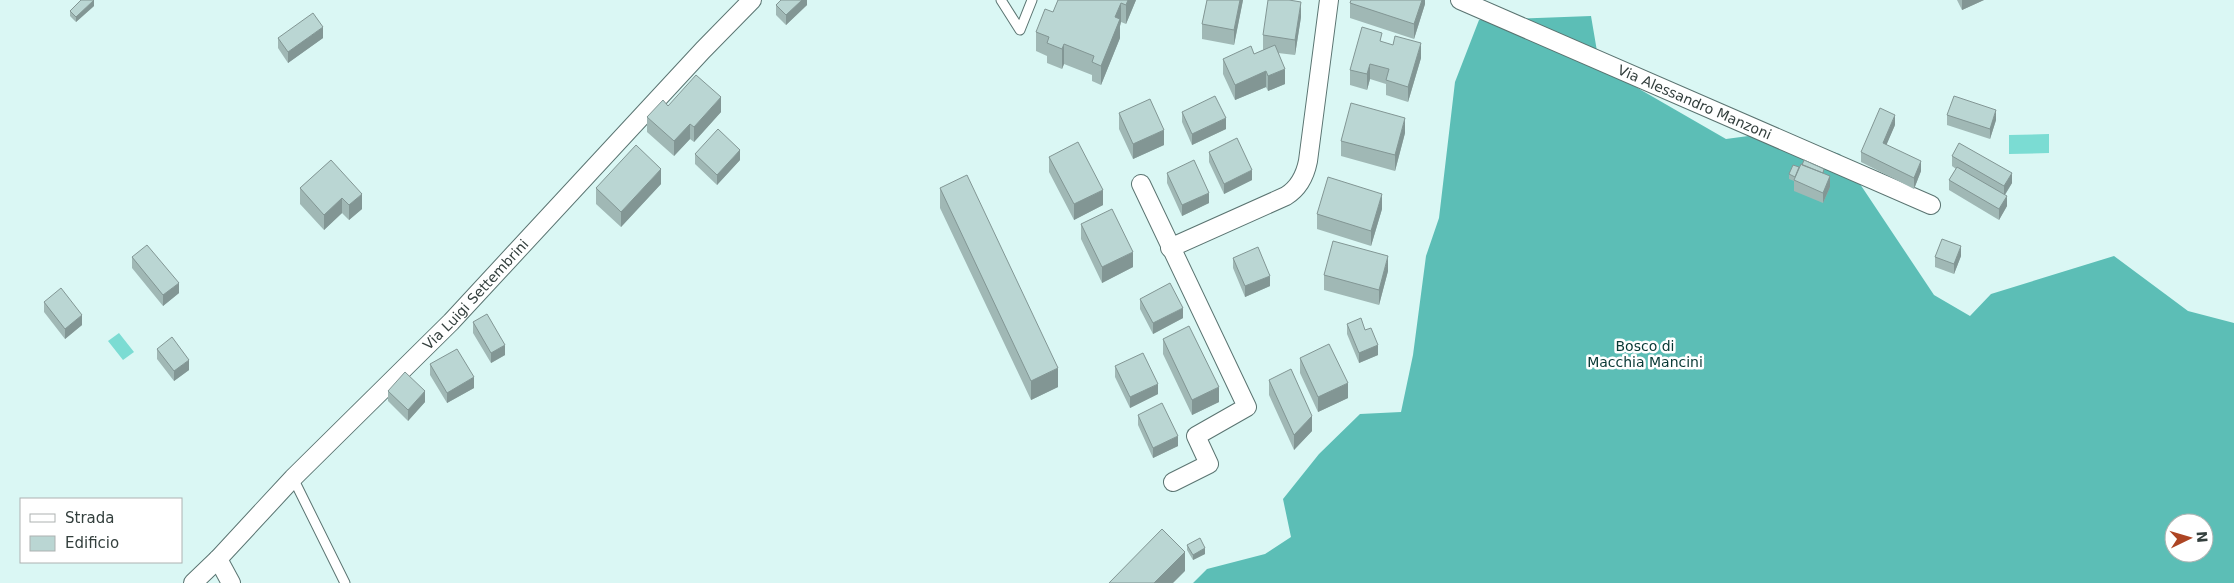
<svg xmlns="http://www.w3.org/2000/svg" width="2234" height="583" font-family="'DejaVu Sans',sans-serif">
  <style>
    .forest { fill: #5cbeb6; fill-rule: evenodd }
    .water { fill: #7bdcd3 }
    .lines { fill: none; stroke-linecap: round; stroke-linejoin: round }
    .service-casing { stroke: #5a7471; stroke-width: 11 }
    .minor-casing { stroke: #5a7471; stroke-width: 20 }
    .service { stroke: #fff; stroke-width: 9 }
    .minor { stroke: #fff; stroke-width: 18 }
    .wall { fill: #a0b8b5 }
    .shaded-wall { fill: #829694 }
    .building { fill: #bad6d3; stroke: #829694 }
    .labels { text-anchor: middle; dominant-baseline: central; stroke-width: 5; stroke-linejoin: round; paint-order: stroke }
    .street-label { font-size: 14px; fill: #333f3d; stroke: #fff }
    .park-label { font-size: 14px; fill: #073834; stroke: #fff }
  </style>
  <rect width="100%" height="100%" fill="#daf7f4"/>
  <path class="forest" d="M1591,16l8,47 42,27 85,49 45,-6 69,21 94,141 36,21 21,-22 123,-38 74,55 46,12v260h-1041l14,-14 58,-15 26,-17 -8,-38 36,-45 41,-40 41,-2 12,-57 13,-99 13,-38 16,-136 24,-62zM2174,523h30v30h-30z"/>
  <path class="water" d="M2049,134v19l-40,1v-19z
    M119,333l15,19 -11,8 -15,-19z"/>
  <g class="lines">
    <g class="service-casing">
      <path id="service" d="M1001,0l19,30 12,-30
        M293,478l52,105"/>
    </g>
    <g class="minor-casing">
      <g id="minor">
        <path id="s1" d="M1460,0l471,205"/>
        <path d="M1141,184l106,223 -51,29 13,28 -36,18"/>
        <path d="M1170,248l116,-52c13,-8 19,-20 22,-35l21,-161"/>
        <path d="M218,559l13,24"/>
        <path id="s2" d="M193,583l25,-24 75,-81 158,-156 252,-272 49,-50"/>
      </g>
    </g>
    <use href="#service" class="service"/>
    <use href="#minor" class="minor"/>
  </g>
  <path class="wall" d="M807,0v5l-21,20 -10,-10v-10z
    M1058,0h78l-10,24 -5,-2 -1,4v12l-19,47 -9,-4v-6l-28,-11 -2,5 -15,-6v-7l-11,-5v-19l17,-20z
    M1207,0h36l-9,45 -32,-6v-15z
    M1425,0v4l-11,35 -64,-21v-15z
    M1957,0h27l-22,10z
    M94,6l-18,16 -6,-6v-5z
    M1301,17l-6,38 -17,-2 7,31 -17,7 -2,-4 -31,13 -12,-26v-15l31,-5 9,-4v-15z
    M278,38h45l-35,25 -10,-15z
    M1382,42l39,16 -13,44 -22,-7v-11l-16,-5 -3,11 -17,-5v-15z
    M668,106l53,6 -27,30 -4,-3 -16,17 -27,-24v-15z
    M1182,112l44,17 -34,16 -10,-23z
    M1119,113l45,32 -31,14 -14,-30z
    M1947,115l49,5 -6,19 -43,-14z
    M1895,125l-9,20 35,26 -7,18 -53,-27v-10z
    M1405,133l-10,38 -54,-15v-15z
    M1209,152l43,28 -28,14 -15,-32z
    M695,154l45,6 -23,25 -22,-21z
    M1952,156l60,27 -7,12 2,11 -8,14 -50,-30v-10l7,-11 -4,-3z
    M1049,157l54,48 -29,15 -25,-48z
    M331,160l31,49 -13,11 -7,-7 -18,17 -24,-26v-16z
    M1799,167l25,7 6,13 -7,16 -29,-12v-10l-5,-2v-5z
    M1167,173l42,30 -27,13 -15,-33z
    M661,184l-40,43 -25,-23v-16z
    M940,188l118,199 -27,13 -91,-192z
    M1382,209l-11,37 -54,-17v-15z
    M1081,224l52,43 -31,16 -21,-44z
    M1961,256l-7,18 -19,-7v-10z
    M132,257l47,36 -16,13 -31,-38z
    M1233,258l37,28 -25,11 -12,-29z
    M1388,271l-9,34 -55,-15v-15z
    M1140,299l43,19 -30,16 -13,-25z
    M44,302l38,23 -17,14 -21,-27z
    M473,322l32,33 -14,8 -18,-30z
    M1347,324l18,6 13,25 -19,8 -12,-29z
    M1163,339l56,63 -27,13 -29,-61z
    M157,349l32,21 -15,11 -17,-22z
    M1300,358l48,40 -30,14 -18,-39z
    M430,364l44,24 -27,15 -17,-28z
    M1115,366l43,28 -28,14 -15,-31z
    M1269,380l43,51 -18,19 -25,-55z
    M388,391l37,11 -17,19 -20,-20z
    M1138,415l40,31 -25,12 -15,-33z
    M1187,545l18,9 -12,6 -6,-10z"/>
  <path class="shaded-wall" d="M94,0v6l-18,16v-5z
    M802,0h5v5l-21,20v-10z
    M1128,0h8l-10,24v-19z
    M1240,0h3l-9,45v-15z
    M1422,0h3v4l-11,35v-15z
    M1962,0h22l-22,10z
    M1301,2v15l-6,38v-15z
    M1121,3v19l-1,4v12l-19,47v-19l14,-49z
    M323,27v11l-35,25v-11z
    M1421,43v15l-13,44v-15z
    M1064,44v20l-2,5v-20z
    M1370,64v15l-3,11v-16z
    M1285,69v15l-17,7v-15z
    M1266,71v16l-31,13v-15z
    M721,97v15l-27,30v-15z
    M1996,110v10l-6,19v-10z
    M1895,115v10l-12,28v-10z
    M1226,118v11l-34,16v-11z
    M1405,118v15l-10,38v-16z
    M690,124v15l-16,17v-15z
    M1164,130v15l-31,14v-15z
    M740,150v10l-23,25v-10z
    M1921,161v10l-7,18v-11z
    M661,169v15l-40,43v-15z
    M1252,170v10l-28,14v-10z
    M2012,173v10l-8,13v-10z
    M1830,176v11l-7,16v-10z
    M1103,190v15l-29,15v-16z
    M1209,193v10l-27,13v-11z
    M362,194v15l-13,11v-15z
    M1382,194v15l-11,37v-15z
    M2007,196v10l-8,14v-11z
    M342,198v15l-18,17v-15z
    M1961,246v10l-7,18v-10z
    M1133,252v15l-31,16v-16z
    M1388,256v15l-9,34v-15z
    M1270,276v10l-25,11v-11z
    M179,283v10l-16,13v-11z
    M1183,308v10l-30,16v-11z
    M82,315v10l-17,14v-10z
    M505,345v10l-14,8v-10z
    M1378,345v10l-19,8v-10z
    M189,360v10l-15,11v-10z
    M1058,368v19l-27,13v-19z
    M474,377v11l-27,15v-10z
    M1348,383v15l-30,14v-15z
    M1158,384v10l-28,14v-11z
    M1219,387v15l-27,13v-15z
    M425,391v11l-17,19v-11z
    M1312,416v15l-18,19v-15z
    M1178,436v10l-25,12v-10z
    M1205,548v6l-12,6v-5z
    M1185,552v19l-12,12h-19z"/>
  <path class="building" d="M81,0h13l-18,17 -6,-6z
    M781,0h21l-16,15 -10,-10z
    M1058,0h70l-2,5 -5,-2 -6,14 5,2 -19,47 -9,-4 2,-6 -30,-12 -2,5 -15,-6 2,-6 -13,-5 9,-23 8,3z
    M1207,0h33l-6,30 -32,-6z
    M1268,0h21l12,2 -6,38 -32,-5z
    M1351,0h71l-8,24 -64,-21z
    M313,13l10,14 -35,25 -10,-14z
    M1362,27l20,6 -2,8 13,4 2,-9 26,7 -13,44 -22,-7 3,-11 -19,-5 -3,10 -17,-4z
    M1275,45l10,24 -17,7 -2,-5 -31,14 -12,-26 28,-13 3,8z
    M696,75l25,22 -27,30 -4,-3 -16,17 -27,-24 16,-17 5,6z
    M1215,96l11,22 -34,16 -10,-22z
    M1954,96l42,14 -6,19 -43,-14z
    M1150,99l14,31 -31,14 -14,-31z
    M1351,103l54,15 -10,37 -54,-14z
    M1880,108l15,7 -12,28 38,18 -7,17 -53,-26z
    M718,129l22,21 -23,25 -22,-21z
    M1237,138l15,32 -28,14 -15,-32z
    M1078,142l25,48 -29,14 -25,-47z
    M1959,143l53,30 -8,13 -52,-30z
    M636,145l25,24 -40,43 -25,-24z
    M331,160l31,34 -13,11 -7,-7 -18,17 -24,-27z
    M1194,160l15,33 -27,12 -15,-32z
    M1804,160l20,9 -1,4 -21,-8z
    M1801,164l29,12 -7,17 -29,-13z
    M1793,165l6,2 -4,10 -6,-3z
    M1957,167l50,29 -8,13 -50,-29z
    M967,175l91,193 -27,13 -91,-193z
    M1328,177l54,17 -11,37 -54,-17z
    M1112,209l21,43 -31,15 -21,-43z
    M1942,239l19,7 -7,18 -19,-7z
    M1333,241l55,15 -9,34 -55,-15z
    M147,245l32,38 -16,12 -31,-38z
    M1258,247l12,29 -25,10 -12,-28z
    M1170,283l13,25 -30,15 -13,-24z
    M61,288l21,27 -17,14 -21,-27z
    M487,314l18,31 -14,8 -18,-31z
    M1361,318l4,12 6,-2 7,17 -19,8 -12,-29z
    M1189,326l30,61 -27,13 -29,-61z
    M172,337l17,23 -15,11 -17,-22z
    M1329,344l19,39 -30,14 -18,-39z
    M457,349l17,28 -27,16 -17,-29z
    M1143,353l15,31 -28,13 -15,-31z
    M1291,369l21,47 -18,19 -25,-55z
    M405,372l20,19 -17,19 -20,-19z
    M1162,403l16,33 -25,12 -15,-33z
    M1162,529l23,23 -31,31h-45z
    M1200,538l5,10 -12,7 -6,-10z"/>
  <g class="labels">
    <g class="street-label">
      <text stroke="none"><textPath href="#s1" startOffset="256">Via Alessandro Manzoni</textPath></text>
      <text stroke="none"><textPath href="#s2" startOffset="404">Via Luigi Settembrini</textPath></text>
    </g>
    <g class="park-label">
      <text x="1645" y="346">Bosco di<tspan x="1645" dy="16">Macchia Mancini</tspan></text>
    </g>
  </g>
  <rect x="20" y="498" width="162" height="65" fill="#ffffff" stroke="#adb2b1"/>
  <rect x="30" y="514" width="25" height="8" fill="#ffffff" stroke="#adb2b1"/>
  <text x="65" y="523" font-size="15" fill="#333f3d">Strada</text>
  <rect x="30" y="536" width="25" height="15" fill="#bad6d3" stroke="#adb2b1"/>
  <text x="65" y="548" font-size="15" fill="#333f3d">Edificio</text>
  <g transform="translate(2189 538) rotate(85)"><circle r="24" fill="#ffffff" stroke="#adb2b1"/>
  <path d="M0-4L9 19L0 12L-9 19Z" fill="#ad4524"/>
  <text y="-8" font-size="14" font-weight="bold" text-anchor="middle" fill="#333f3d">N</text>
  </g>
</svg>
